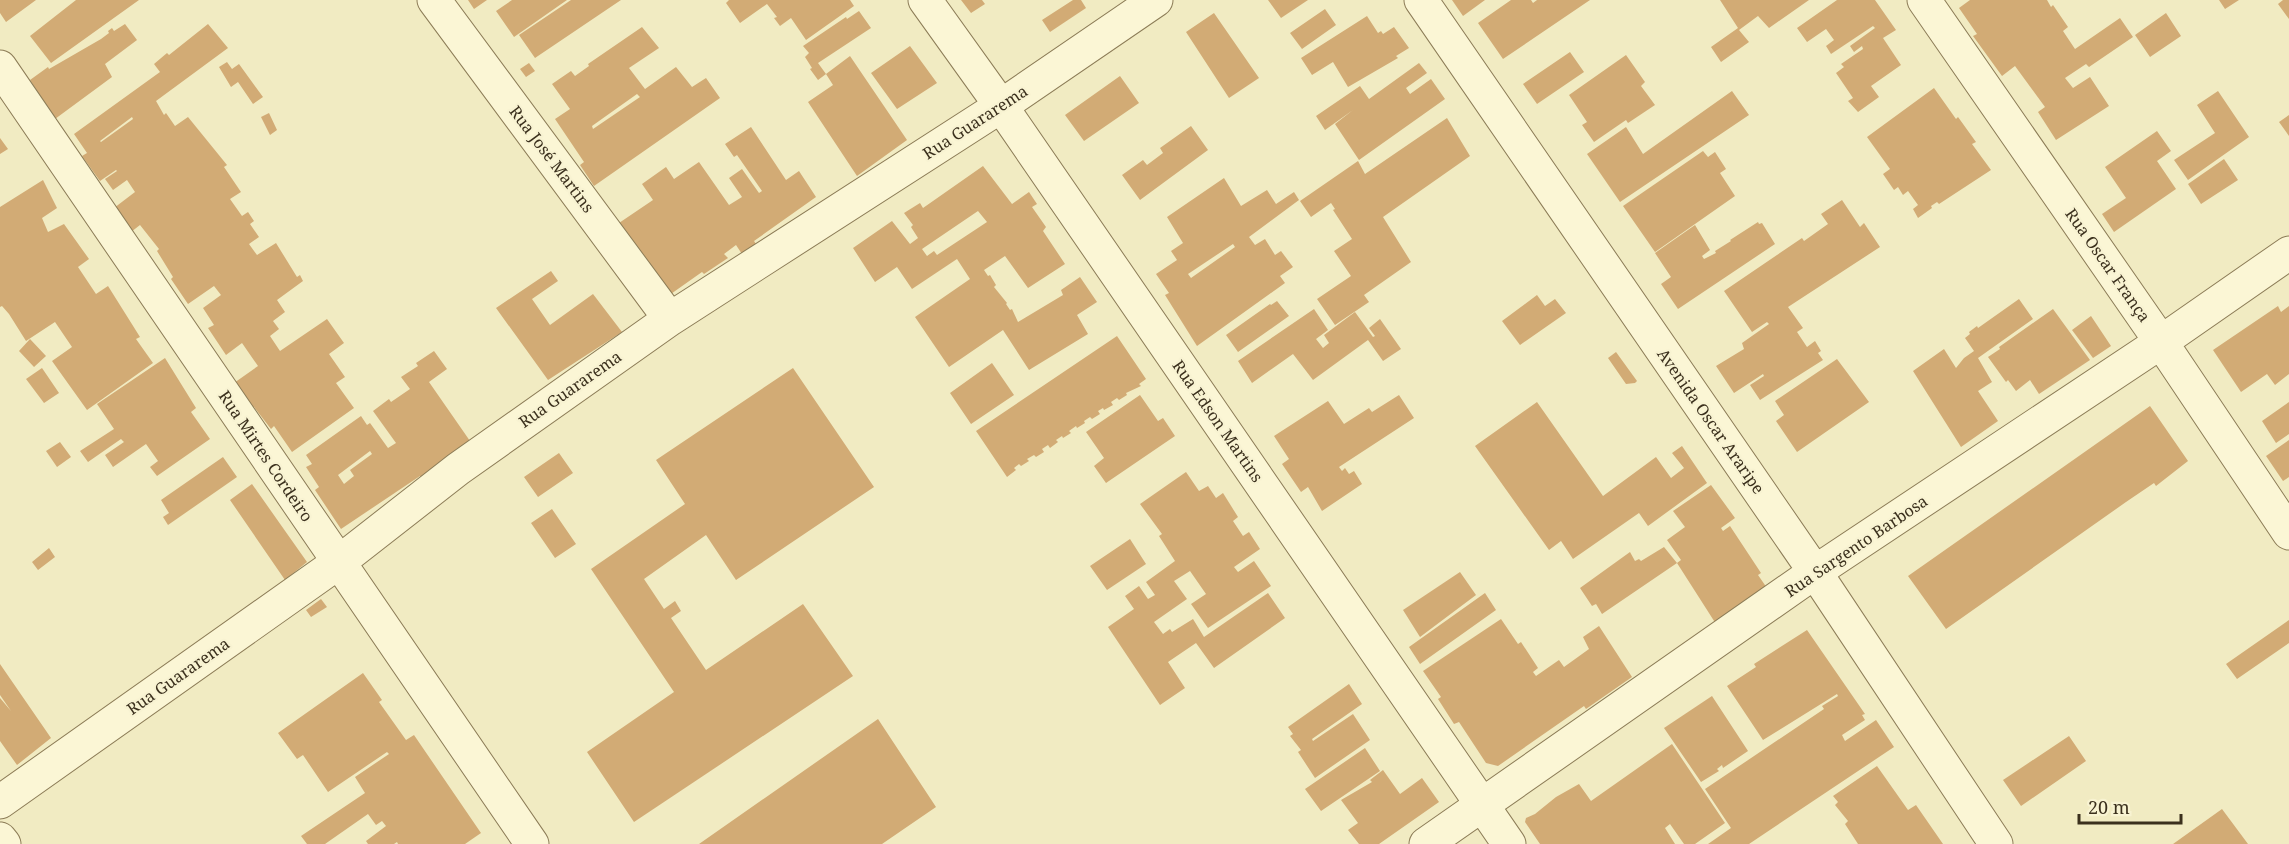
<svg xmlns="http://www.w3.org/2000/svg" width="2289" height="844" font-family="'Noto Serif',serif">
  <style>
    .building { fill: #d2ab75; fill-rule: evenodd }
    .lines { fill: none; stroke-linecap: round; stroke-linejoin: round }
    .minor-casing { stroke: #8c7c57; stroke-width: 35 }
    .minor { stroke: #fbf6d5; stroke-width: 33 }
    .labels { text-anchor: middle; dominant-baseline: central; stroke-width: 4.5; stroke-linejoin: round; paint-order: stroke }
    .street-label { font-size: 16px; fill: #3b301d; stroke: #f8f3d2 }
  </style>
  <rect width="100%" height="100%" fill="#f1ebc2"/>
  <path class="building" d="M0,0h36l-30,22 -6,-9z
    M76,0h63l-88,63 -21,-27z
    M468,0h19l-13,9z
    M512,0h55l-53,37 -18,-26z
    M571,0h50l-86,58 -16,-23z
    M729,0h121l4,6 -48,34 -15,-22 -11,8 -6,-8 3,-1 -10,-13 -27,19 -14,-20z
    M961,0h21l3,4 -14,9z
    M1073,0h8l5,8 -36,24 -8,-12z
    M1268,0h40l-27,18z
    M1452,0h33l-22,16z
    M1511,0h20l2,3 4,-3h53l-87,59 -25,-36z
    M1720,0h89l-40,28 -11,-12 -19,14 10,12 -28,20 -10,-15 27,-19z
    M1837,0h38l21,30 -13,8 18,27 -30,21 8,11 -21,15 -10,-11 5,-3 -17,-25 8,-6 -3,-3 22,-15 -1,-3 -8,6 -4,-6 25,-18 -2,-2 -42,28 -5,-8 8,-6 -8,-11 -19,13 -10,-14z
    M1970,0h77l4,7 2,-2 15,22 -5,4 12,18 45,-31 13,19 -44,30 -3,-3 -21,14 8,10 17,-11 19,29 -53,34 -18,-28 7,-5 -30,-41 -13,10 -29,-40 4,-2 -18,-26z
    M2219,0h20l-14,9z
    M2283,0h6v19l-11,-15z
    M1325,9l11,16 -34,24 -12,-16z
    M859,11l12,17 -53,35 8,11 -8,6 -8,-11 2,-1 -7,-11 4,-4 -6,-7 43,-29 1,2z
    M1214,13l45,65 -30,20 -43,-66z
    M2166,13l15,23 -31,21 -15,-22z
    M1367,16l11,17 3,-2 2,3 11,-7 15,21 -13,8 2,2 -50,29 -15,-25 -21,13 -11,-17z
    M125,24l12,16 -32,24 7,13 -57,42 -25,-39 18,-13 1,2 52,-30 8,-6 -1,-2 4,-3 2,3z
    M208,24l20,24 -72,53 8,14 2,-2 9,13 13,-9 39,48 -3,2 17,25 -11,7 12,17 6,-4 6,9 -4,3 9,13 -10,7 8,11 19,-12 21,34 3,-2 3,6 -26,19 8,12 -12,9 6,8 -9,7 10,15 47,-32 17,24 -15,11 16,23 -9,6 18,25 -62,44 -18,-26 -3,3 -17,-22 -2,1 -18,-25 24,-17 -16,-23 -16,12 -18,-27 6,-3 -11,-17 18,-13 -7,-9 -26,18 -17,-25 2,-2 -16,-26 2,-2 -19,-24 -9,7 -17,-24 21,-16 -8,-12 -14,10 -8,-11 12,-8 -1,-1 -16,11 -18,-25 5,-3 -13,-19 86,-62 -6,-8 13,-11 2,2zM132,117l1,2 -32,23 -1,-1z
    M642,27l17,21 -30,20 16,21 31,-22 16,20 14,-9 14,20 -126,88 -14,-21 4,-3 -29,-43 15,-10 -18,-25 19,-13 4,5 14,-10 -1,-2zM637,94l3,3 -47,32 -1,-3z
    M910,46l27,37 -40,26 -26,-36z
    M1570,52l14,20 -47,32 -14,-20z
    M1626,55l19,27 -4,4 14,19 -27,18 -2,-3 -32,22 -12,-17 5,-3 -18,-27z
    M850,56l57,84 -50,36 -49,-74 25,-17 -7,-11z
    M227,62l5,7 7,-5 24,33 -10,7 -15,-22 -7,5 -12,-20z
    M529,63l6,8 -9,6 -6,-8z
    M1419,63l8,10 -21,15 4,6 21,-15 14,20 -86,61 -24,-36 18,-14 -28,20 -9,-14 44,-30 9,13z
    M1120,76l19,27 -55,38 -19,-26z
    M1934,88l22,31 2,-2 18,25 -4,2 19,26 -52,34 -2,-2 -6,4 1,2 -14,10 -5,-9 5,-4 -10,-14 -5,4 -5,-8 -4,3 -11,-16 7,-5 -23,-32z
    M1732,91l17,24 -129,87 -33,-48 39,-27 17,27z
    M2218,91l31,46 -61,43 -14,-20 41,-27 -18,-28z
    M269,113l8,17 -7,5 -9,-18z
    M2289,115v21l-10,-14z
    M1447,118l23,38 -87,61 28,45 -47,33 5,7 -34,23 -18,-26 34,-23 -17,-25 18,-12 -19,-29 2,-1 -4,-6 -20,14 -11,-16 58,-40 7,13z
    M1191,126l17,24 -68,50 -18,-25 21,-15 4,5 16,-12 -3,-5z
    M751,127l35,53 13,-9 17,26 -62,44 2,3 -14,10 -6,-9 -12,9 4,4 -24,16 -2,-2 -34,24 -49,-73 34,-23 -11,-16 24,-17 8,12 25,-17 30,43 13,-8 -13,-19 13,-9 17,24 3,-2 -25,-36 -3,2 -9,-13z
    M2157,131l14,20 -14,10 19,28 -62,43 -12,-18 24,-16 -21,-31z
    M0,138l8,11 -8,5z
    M1703,151l5,6 7,-5 11,17 -6,4 15,23 -80,56 -32,-46z
    M2224,159l14,21 -37,24 -13,-20z
    M983,166l29,38 17,-12 8,12 -5,3 14,20 -3,4 22,33 -37,24 -23,-32 -21,14 4,6 2,-1 6,10 -2,2 13,16 -1,1 4,6 2,-1 6,13 45,-27 -2,-5 19,-13 17,25 -20,13 11,19 -59,36 -26,-40 -54,37 -34,-50 55,-38 -13,-20 -45,30 -15,-22 -22,15 -22,-34 39,-27 18,23 8,-6 -7,-11 2,-2 -9,-12 16,-10 3,5zM978,211l9,11 -50,33 -3,-4 -7,5 -5,-7z
    M1224,178l17,28 26,-16 9,14 18,-12 5,8 -50,37 6,8 10,-6 10,16 6,-4 12,16 -13,9 5,7 -88,63 -32,-51 4,-2 -13,-19 21,-14 -6,-9 12,-8 -16,-26zM1233,244l2,3 -44,31 -3,-4z
    M43,180l14,28 -15,10 6,14 16,-8 25,35 -11,8 18,27 12,-8 32,51 -4,2 17,24 -66,47 -35,-49 20,-14 -17,-25 -29,19 -17,-27 -7,-8 -2,1v-100z
    M1842,200l18,27 4,-4 16,24 -92,60 15,21 -6,4 10,15 8,-6 6,10 -3,2 5,7 -63,40 -10,-15 14,-9 -1,-2 -29,19 -18,-27 28,-17 -2,-6 27,-19 -2,-2 -15,10 -28,-41 78,-53 2,3 24,-17 -7,-10z
    M1758,222l1,2 3,-1 13,21 -97,65 -17,-25 10,-7 -16,-24 40,-28 15,25 -8,6 2,3 12,-6 -1,-2 16,-10 -1,-1z
    M551,271l7,10 -26,18 18,26 43,-31 29,38 -74,48 -52,-72z
    M1537,295l8,11 10,-7 11,14 -46,32 -18,-24z
    M2019,299l14,20 -55,39 14,24 -14,9 20,30 -37,26 -48,-76 31,-22 12,19 8,-10 10,-7 -9,-13 5,-4 -1,-2 8,-6 1,2z
    M1277,301l12,15 -51,36 -12,-17 44,-31 1,1z
    M2278,306l3,6 8,-6v68l-14,11 -8,-11 -26,18 -28,-42z
    M1314,309l14,21 -12,9 7,9 6,-5 -5,-8 31,-23 18,25 2,-1 -6,-8 11,-9 21,30 -18,12 -15,-21 -55,40 -20,-26 -41,29 -14,-22z
    M2053,309l37,51 -51,34 -9,-14 -14,11 -8,-11 -2,2 -18,-25 12,-8 -1,-2z
    M2091,316l20,30 -18,12 -21,-28z
    M1117,336l29,43 -7,5 2,2 -15,7 1,2 -8,5 -2,-2 -6,4 2,3 -9,5 -1,-2 -5,3 2,3 -8,5 -2,-2 -6,4 1,2 -8,5 -1,-2 -7,5 2,2 -8,5 -1,-2 -6,4 2,2 -8,6 -2,-3 -6,4 2,3 -8,5 -2,-2 -7,4 2,2 -8,5 -2,-2 -5,4 2,2 -9,7 -31,-46z
    M30,339l16,17 -12,11 -15,-16z
    M434,351l13,18 -18,13 41,59 -48,39 -2,-4 -79,53 -26,-39 4,-3 -13,-20 6,-3 -6,-9 55,-39 6,9 3,-2 18,25 8,-5 -23,-32 16,-12 2,3 19,-13 -9,-12 17,-11 -2,-3zM370,451l2,3 -22,16 4,6 -10,8 -6,-9z
    M1616,352l21,29 -2,2 -9,1 -18,-26z
    M165,358l31,50 -5,4 19,27 -53,37 -7,-9 8,-6 -12,-17 -33,23 -8,-12 19,-13 -3,-3 -33,23 -8,-11 34,-22 -17,-25z
    M1837,359l32,43 -72,50 -21,-31 8,-6 -9,-14z
    M992,363l22,32 -43,29 -21,-31z
    M42,368l17,25 -15,10 -18,-24z
    M793,368l81,119 -138,93 -30,-45 -62,44 20,30 11,-8 6,10 -10,7 35,52 97,-66 50,72 -219,146 -47,-70 87,-60 -83,-123 94,-65 -29,-44z
    M1140,395l18,26 5,-3 12,18 -69,47 -12,-17 10,-8 -18,-26z
    M1399,395l15,23 -75,49 3,4 3,-3 4,6 5,-3 8,13 -40,27 -14,-24 -7,5 -19,-28 7,-5 -15,-23 54,-35 16,23 25,-16 3,4z
    M1537,402l66,94 53,-39 15,21 13,-10 -12,-15 10,-7 25,37 -59,43 -9,-13 -66,46 -12,-18 -12,9 -74,-104z
    M2289,402v32l-13,9 -14,-22z
    M2150,406l38,55 -32,25 -2,-3 -28,19 -180,127 -38,-53z
    M2289,440v37l-6,4 -17,-25z
    M60,442l11,15 -14,10 -11,-16z
    M559,453l14,20 -35,24 -14,-20z
    M223,457l14,20 -69,48 -5,-8 6,-4 -8,-13z
    M1186,472l13,19 9,-5 8,12 7,-5 15,24 -5,4 10,15 6,-4 11,17 -26,18 4,5 16,-11 17,25 -63,42 -17,-24 15,-10 -16,-23 -16,10 13,18 -33,23 9,12 7,-5 2,3 21,-13 11,18 64,-44 17,25 -71,50 -18,-25 -28,19 17,26 -25,17 -52,-78 26,-18 -9,-13 14,-10 9,13 7,-4 -9,-13 29,-21 -16,-25 3,-2 -22,-30z
    M252,484l55,78 -22,18 -55,-80z
    M1711,485l24,33 -14,10 2,3 7,-5 31,47 -3,2 9,13 -51,36 -39,-61 4,-3 -14,-20 18,-13 -12,-16z
    M552,509l24,35 -21,14 -24,-35z
    M1130,539l16,25 -39,26 -17,-24z
    M1664,547l13,16 -75,51 -6,-10 -4,2 -12,-18 50,-36 5,9 4,-2 2,2z
    M49,548l6,9 -17,13 -6,-8z
    M1460,572l16,23 -56,42 -17,-27z
    M1485,593l11,17 -76,54 -11,-17z
    M321,599l6,8 -16,10 -5,-7z
    M1501,619l17,25 3,-2 17,26 -5,4 3,4 23,-16 5,7 25,-18 -6,-12 16,-11 33,51 -46,32 -2,-3 -86,60 -12,-3 -27,-41 -5,2 -16,-25 3,-2 -18,-26z
    M2289,620v23l-52,36 -11,-15z
    M1807,630l58,84 -3,1 3,5 -23,15 3,6 31,-21 18,27 -145,97h-41l23,-16 -26,-39 119,-80 -2,-3 16,-10 -1,-2 -74,46 -36,-54 29,-19 -2,-3z
    M0,664l51,74 -34,27 -17,-24v-43l11,13 -11,-16z
    M363,673l19,27 -3,2 27,38 8,-5 67,98 -16,11h-67l-1,-2 -3,2h-26l-2,-3 20,-15 -4,-5 -6,4 -8,-11 -43,30h-18l-6,-8 64,-43 -10,-16 34,-23 -2,-2 -59,40 -25,-37 -6,4 -19,-26z
    M1349,684l13,20 -50,35 1,2 40,-27 17,26 -55,38 -17,-26 3,-2 -11,-14 3,-2 -5,-7z
    M1712,696l36,55 -25,17 -1,-3 -5,4 2,2 -18,11 -37,-54z
    M878,719l58,88 -54,37h-183z
    M2069,736l17,25 -65,45 -18,-26z
    M1672,744l53,79 -30,21h-11l-14,-20 -5,4 10,16h-135l-15,-22 1,-4 9,-4 21,-17 23,-13 12,17z
    M1365,748l15,23 -59,40 -16,-22z
    M1877,766l31,44 8,-5 27,39h-85l-13,-20 3,-3 -13,-16 3,-3 -5,-6z
    M1383,770l17,24 22,-16 17,24 -60,42h-20l-11,-14 10,-7 -17,-23 31,-18 -2,-2z
    M2222,809l26,35h-75z"/>
  <g class="lines">
    <g class="minor-casing">
      <path id="minor" d="M434,0l236,319
        M925,0l76,106 508,738
        M1421,0l394,572 181,272
        M1924,0l237,342 128,191
        M0,67l532,777
        M0,802l339,-240 119,-93 212,-150 331,-213 155,-106
        M0,839l4,5
        M1426,844l389,-272 346,-230 128,-89"/>
    </g>
    <use href="#minor" class="minor"/>
  </g>
  <g class="labels">
    <g class="street-label">
      <text transform="translate(975 122) rotate(-33)">Rua Guararema</text>
      <text transform="translate(552 159) rotate(53)">Rua José Martins</text>
      <text transform="translate(2108 265) rotate(55)">Rua Oscar França</text>
      <text transform="translate(570 389) rotate(-35)">Rua Guararema</text>
      <text transform="translate(1218 421) rotate(55)">Rua Edson Martins</text>
      <text transform="translate(1711 421) rotate(55)">Avenida Oscar Araripe</text>
      <text transform="translate(266 456) rotate(56)">Rua Mirtes Cordeiro</text>
      <text transform="translate(1856 546) rotate(-34)">Rua Sargento Barbosa</text>
      <text transform="translate(178 676) rotate(-35)">Rua Guararema</text>
    </g>
  </g>
  <path d="M2079 814v9h102v-9" fill="none" stroke="#3b301d" stroke-width="3"/>
  <text x="2088" y="814" font-size="18" fill="#3b301d" stroke="#f8f3d2" stroke-width="4.5" paint-order="stroke">20 m</text>
</svg>
